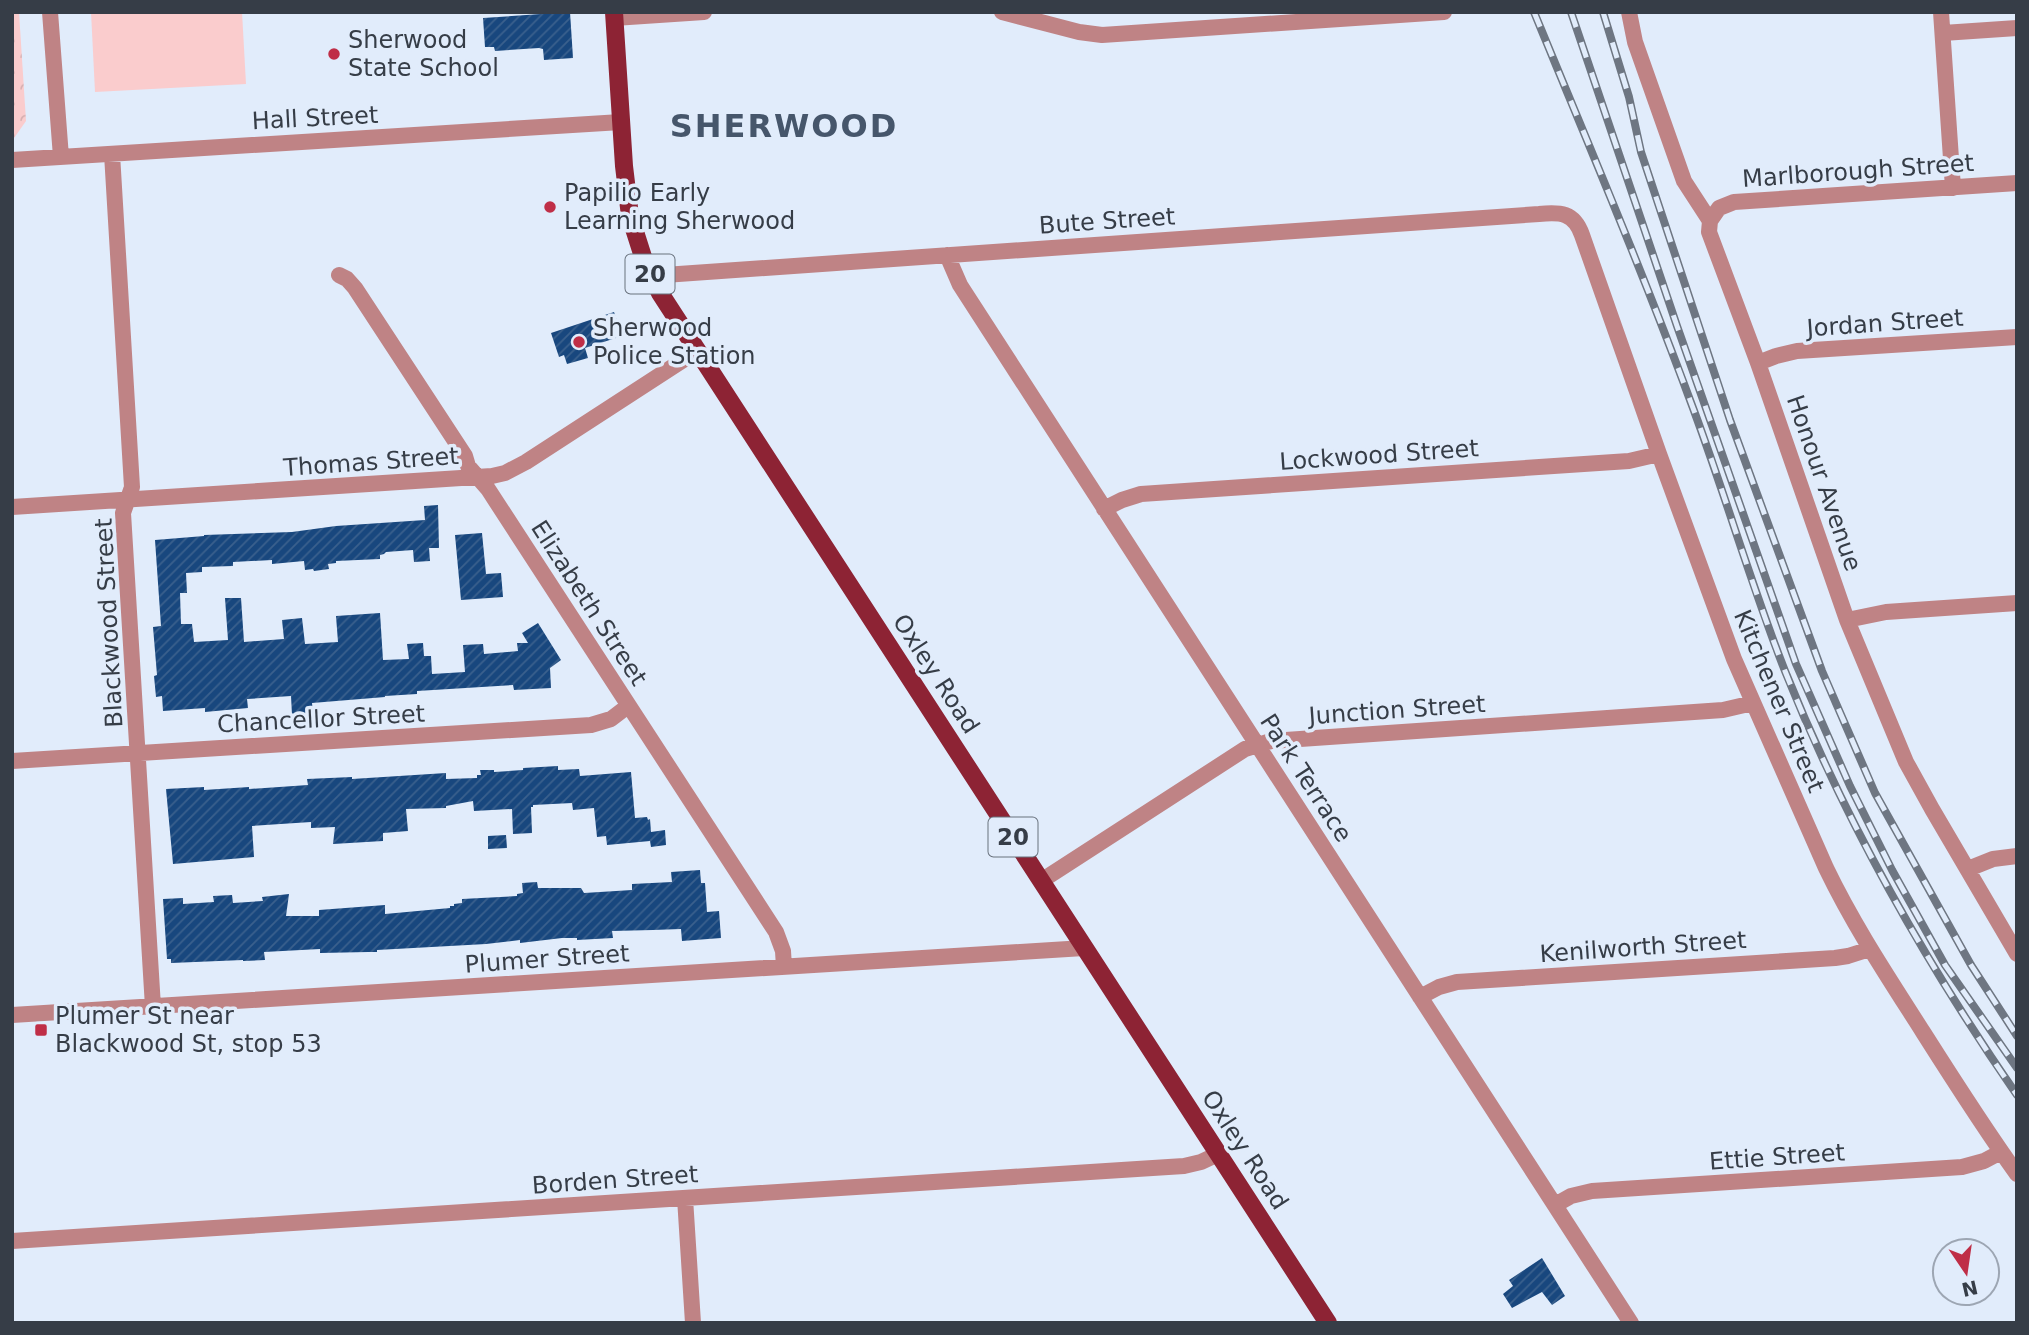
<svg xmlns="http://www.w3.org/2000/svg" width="2029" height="1335" font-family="'DejaVu Sans',sans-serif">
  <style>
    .forest { fill: url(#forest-crowns) }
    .garden { fill: #facccd }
    .building { fill: url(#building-hatch) }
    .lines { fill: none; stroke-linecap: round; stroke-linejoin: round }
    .minor { stroke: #bf8385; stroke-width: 16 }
    .major { stroke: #8d2334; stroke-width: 18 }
    .rail-casing { stroke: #6e7682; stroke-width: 8 }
    .rail { stroke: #e1ecfb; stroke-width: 5; stroke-dasharray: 16; stroke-linecap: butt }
    .poi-dot { fill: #bf2e47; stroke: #e1ecfb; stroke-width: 2.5 }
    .labels { text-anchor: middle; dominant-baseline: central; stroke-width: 7; stroke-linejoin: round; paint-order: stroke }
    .shield { fill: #e1ecfb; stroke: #69727d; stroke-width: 2 }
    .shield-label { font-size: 23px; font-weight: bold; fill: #363d47 }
    .poi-label { font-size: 24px; fill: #363d47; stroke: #e1ecfb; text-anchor: start }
    .street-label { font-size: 24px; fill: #363d47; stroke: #e1ecfb }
    .district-label { font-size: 32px; font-weight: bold; letter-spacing: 2px; fill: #46566b; stroke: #e1ecfb }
  </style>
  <defs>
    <pattern id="forest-crowns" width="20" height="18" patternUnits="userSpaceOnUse" patternTransform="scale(1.75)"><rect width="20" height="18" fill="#facccd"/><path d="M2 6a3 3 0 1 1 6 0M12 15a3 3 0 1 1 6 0" fill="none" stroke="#d7b0b1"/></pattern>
    <pattern id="building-hatch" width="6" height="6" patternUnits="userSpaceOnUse" patternTransform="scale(1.75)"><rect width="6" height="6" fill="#18477e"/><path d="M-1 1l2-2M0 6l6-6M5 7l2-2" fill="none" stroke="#3a608d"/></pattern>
  </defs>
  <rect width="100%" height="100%" fill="#e1ecfb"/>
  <path class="forest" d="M12,12h7l7,109 -14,20z"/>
  <path class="garden" d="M91,12h151l4,72 -151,8z"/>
  <path class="building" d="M541,12h29l3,46 -29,2 -1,-11 -4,-1 -44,3 -1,-4h-9l-2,-29 58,-4z
    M614,312l8,24 -37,12 3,10 -21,6 -3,-9 -5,2 -8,-24z
    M438,505l1,43h-10l1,13 -16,1 -1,-12 -27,2 -2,2 -4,1v4l-44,2v2l-8,1 1,5 -15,2 -1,-2 -8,1 -1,-9 -32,3v-4l-39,2v4l-31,1v5l-16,1 1,20h-7l1,31h11l2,18 34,-2 -3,-42h16l3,44 40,-3 -2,-19 20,-2 3,26 33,-2 -2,-26 44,-3 3,47 26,-1 -2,-15 16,-1 1,13h7l1,18 33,-2 -2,-27 20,-1 1,10 34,-3 -1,-8h11l-6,-10 16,-10 23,37 -11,8 1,20 -37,2 -1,-5 -96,6v3l-32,2v1l-73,6 1,10 -21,2 -1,-19 -44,3 1,9 -43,4v-4l-42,3 -1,-15 -6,1 -2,-21 3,-1 -4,-48 8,-1 -6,-86 49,-4v-1l88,-3 44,-6 89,-6 -1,-14z
    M482,533l4,41 15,-1 2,24 -42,3 -6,-65z
    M558,766v4l21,-1 1,7 51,-4 4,46 12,-1 1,3 2,-1 1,13 14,-2 1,15 -15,2 -1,-6 -43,4 -1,-9 -9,1 -3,-29 -21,2 -1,-7 -39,2v2h-2l1,26 -19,1 -1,-25 -38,2 -1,-10 -27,5v2l-40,1 2,22 -25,2v8l-50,3 2,-17 -24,1v-6l-59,4 2,31 -81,7 -7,-75 38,-2v3l45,-3v2l59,-4 -1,-6 45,-2v2l94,-6v6l31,-1v-3h4l-1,-5h14v2l29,-2v-2z
    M506,835l1,13 -19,1v-13z
    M700,870l1,13h4l2,29 12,-1 2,27 -39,3 -1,-12 -28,1 -41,1 1,7 -36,2v-2h-15l-42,5v-3l-34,4 -109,6v2h-9l-48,1v-4l-56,3 1,8 -22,1v-1l-72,3v-4h-4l-4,-60 20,-1v6l31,-2 -1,-6 19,-1 1,8 30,-2 -1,-4 27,-3 -3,22h33v-6l66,-5v9l65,-6v-2h4v-2l8,-1v-4l55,-3v-2l6,-1 -1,-10 15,-1 1,6h43l3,5 48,-3v-6l40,-2 -1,-10z
    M1542,1258l23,38 -13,9 -10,-13 -30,16 -9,-14 10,-8 -4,-6z"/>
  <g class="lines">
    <path class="minor" d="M50,12l11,145
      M1002,12l77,20 23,3 342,-23
      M1629,12l6,30 49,139 26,40 -1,11 49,131 89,257 59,142 26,47 85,145
      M1941,12l12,176
      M614,18l90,-6
      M1943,33l74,-5
      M112,154l20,333 -9,26 30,494
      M12,160l609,-38
      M1710,221l9,-13 15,-6 283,-19
      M947,255l13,30 671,1038
      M339,275l8,4 8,9 110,168 3,10 20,23 288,443 7,19 1,16
      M650,276l889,-62c21,-2 35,-2 43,21l77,219 75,205 92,209c26,54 58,103 90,153 33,52 65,103 101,153
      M1758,363l18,-7 21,-5 220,-14
      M12,507l480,-31 13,-3 21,-11 171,-111
      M1104,509l18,-9 19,-6 488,-33 30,-7
      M1847,620l39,-8 131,-9
      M12,761l579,-36 20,-6 17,-13
      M1968,869l25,-10 24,-3
      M1041,881l204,-132 26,-8 452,-31 30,-7
      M1420,997l19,-10 18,-5 378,-24 13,-2 22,-7
      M12,1015l1072,-67
      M685,1198l8,125
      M1555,1205l16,-9 21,-5 370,-24 22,-6 17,-9
      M12,1241l1172,-75 17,-4 17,-8"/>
    <path class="major" d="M614,12l10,154 6,50 14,44 16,33 668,1030"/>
    <g class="rail-casing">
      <path id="rail" d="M1534,12c53,129 108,258 156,388 34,90 60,182 95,271 60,150 140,291 232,424
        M1571,12l106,314 119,338 54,122 42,84 53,95 72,103
        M1603,12l26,85 12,55 89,268 92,251 53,122 96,172 46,71"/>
    </g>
    <use href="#rail" class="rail"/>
  </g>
  <g class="poi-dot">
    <circle cx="334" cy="54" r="7"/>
    <circle cx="550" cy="207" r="7"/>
    <circle cx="579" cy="342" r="7"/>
    <rect x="34" y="1023" width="14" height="14" rx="3.5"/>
  </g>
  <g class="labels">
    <g class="shield">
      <rect x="625.5" y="254.5" width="49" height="39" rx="5"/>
      <rect x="988.5" y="817.5" width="49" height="39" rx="5"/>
    </g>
    <g class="shield-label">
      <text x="650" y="274">20</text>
      <text x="1013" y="837">20</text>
    </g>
    <g class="poi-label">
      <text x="348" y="40">Sherwood<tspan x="348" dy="28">State School</tspan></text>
      <text x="564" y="193">Papilio Early<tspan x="564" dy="28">Learning Sherwood</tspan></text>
      <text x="593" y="328">Sherwood<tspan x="593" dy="28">Police Station</tspan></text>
      <text x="55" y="1016">Plumer St near<tspan x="55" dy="28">Blackwood St, stop 53</tspan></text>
    </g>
    <g class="street-label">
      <text transform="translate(315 118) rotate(-3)">Hall Street</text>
      <text transform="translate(1858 171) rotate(-4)">Marlborough Street</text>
      <text transform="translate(1107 221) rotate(-4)">Bute Street</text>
      <text transform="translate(1885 323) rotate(-4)">Jordan Street</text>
      <text transform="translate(1379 455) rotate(-4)">Lockwood Street</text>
      <text transform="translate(371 462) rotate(-4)">Thomas Street</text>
      <text transform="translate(1824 483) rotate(71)">Honour Avenue</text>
      <text transform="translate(589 603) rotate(57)">Elizabeth Street</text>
      <text transform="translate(109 623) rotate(-93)">Blackwood Street</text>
      <text transform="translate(936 674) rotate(57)">Oxley Road</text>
      <text transform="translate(1779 701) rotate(67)">Kitchener Street</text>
      <text transform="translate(1397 710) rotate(-4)">Junction Street</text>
      <text transform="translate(321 719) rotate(-3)">Chancellor Street</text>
      <text transform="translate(1306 778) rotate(57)">Park Terrace</text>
      <text transform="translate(1643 947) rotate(-4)">Kenilworth Street</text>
      <text transform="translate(547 959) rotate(-4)">Plumer Street</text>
      <text transform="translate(1245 1150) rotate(57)">Oxley Road</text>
      <text transform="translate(1777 1157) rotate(-4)">Ettie Street</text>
      <text transform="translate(615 1180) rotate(-4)">Borden Street</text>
    </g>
    <g class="district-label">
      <text x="784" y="126">SHERWOOD</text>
    </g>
  </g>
  <rect width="2029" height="1335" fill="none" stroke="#363d47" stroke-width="28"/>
  <g transform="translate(1966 1272) rotate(167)"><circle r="33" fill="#e1ecfb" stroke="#9da6b3" stroke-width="2"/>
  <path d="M0-5L12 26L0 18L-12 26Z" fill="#bf2e47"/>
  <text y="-10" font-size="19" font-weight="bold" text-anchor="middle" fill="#363d47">N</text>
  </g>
</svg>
